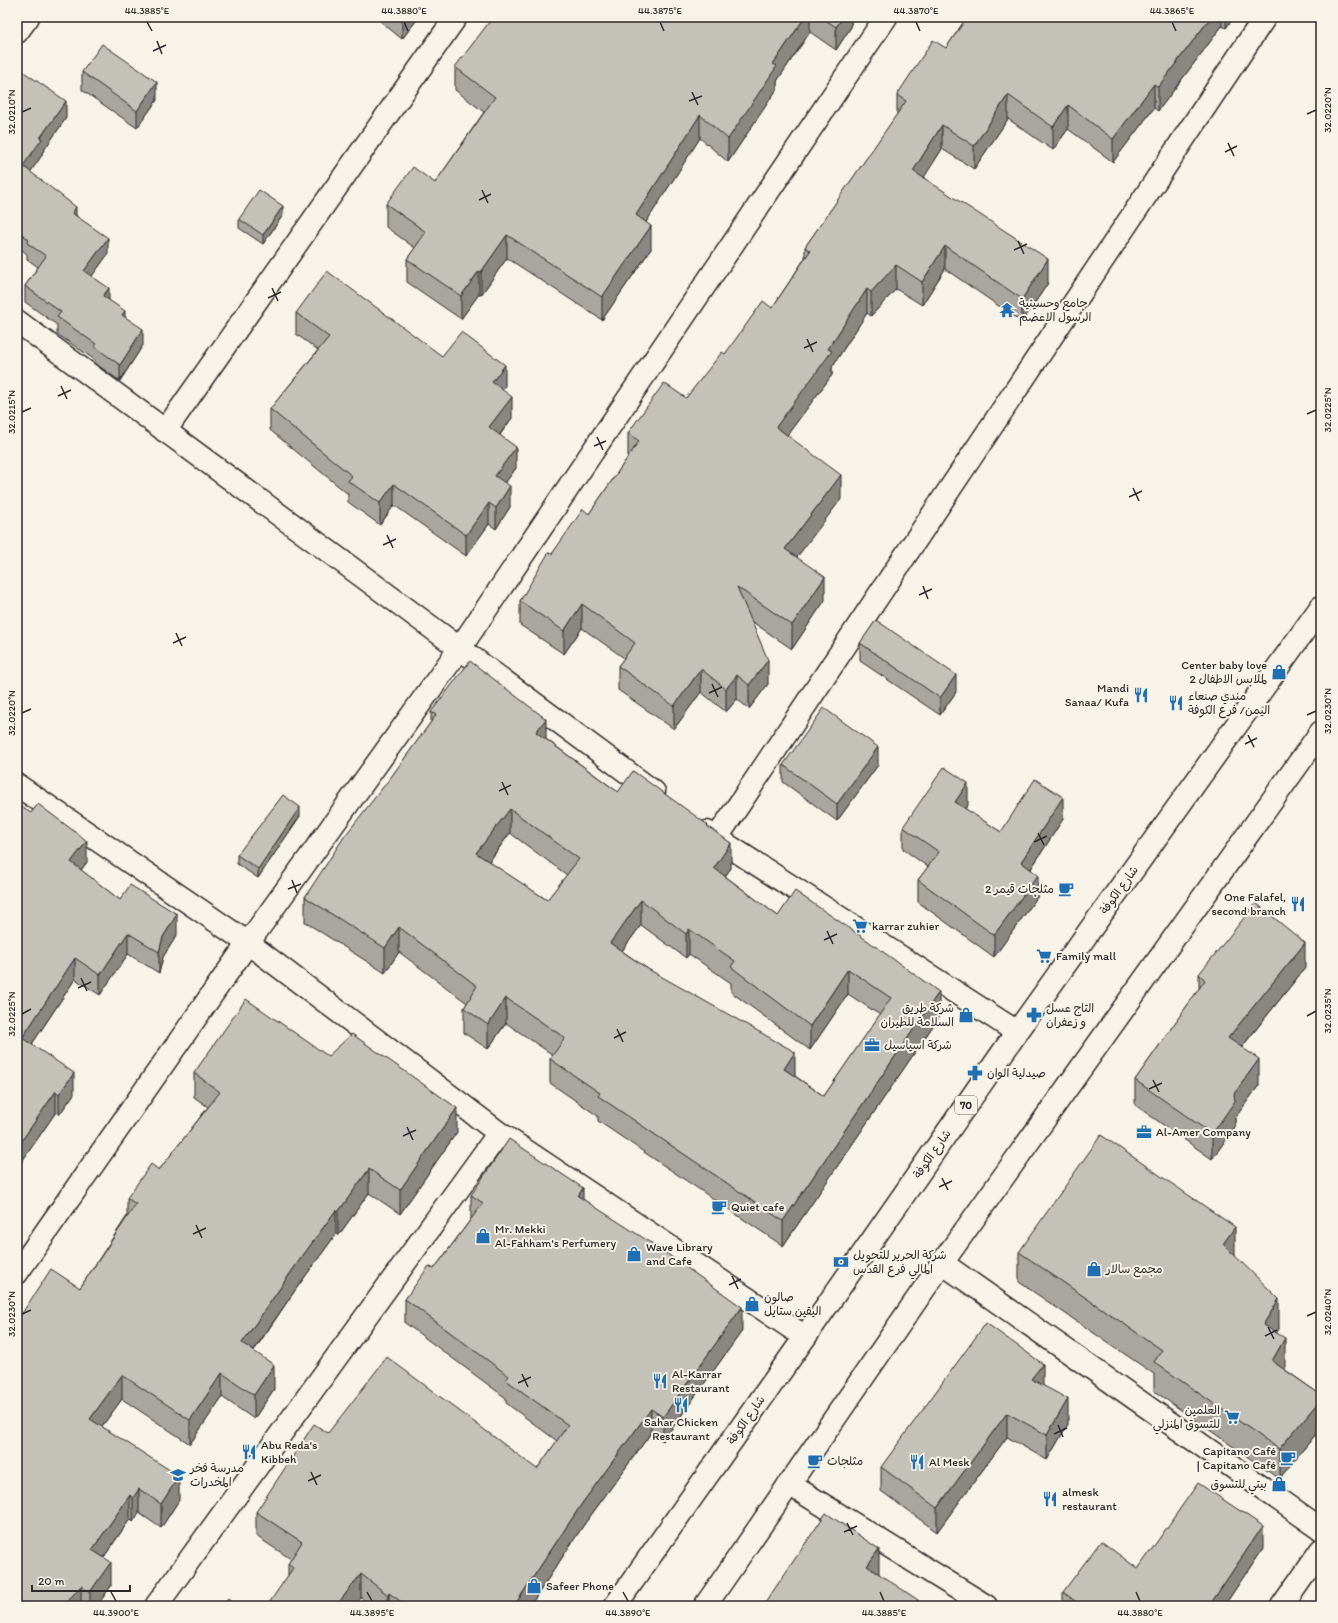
<svg xmlns="http://www.w3.org/2000/svg" width="1338" height="1623" font-family="Itim,'Playpen Sans Arabic',sans-serif">
  <style>
    .lines { fill: none; stroke-linecap: round; stroke-linejoin: round }
    .minor-casing { stroke: #2b2b2b; stroke-width: 25 }
    .trunk-casing { stroke: #2b2b2b; stroke-width: 25 }
    .minor { stroke: #f7f3e8; stroke-width: 22 }
    .trunk { stroke: #f7f3e8; stroke-width: 22 }
    .wall { fill: #a9a69f; stroke: #2b2b2b; fill-rule: evenodd }
    .shaded-wall { fill: #898782; stroke: #2b2b2b }
    .building { fill: #c4c1b9; stroke: #2b2b2b; fill-rule: evenodd }
    .ticks { fill: none; stroke: #2b2b2b; stroke-width: 1.5 }
    .labels { text-anchor: middle; dominant-baseline: central; stroke-width: 4; stroke-linejoin: round; paint-order: stroke }
    .shield { fill: #f7f3e8; stroke: #686764; stroke-width: 1 }
    .shield-label { font-size: 11px; font-weight: bold; fill: #2b2b2b }
    .poi-label { font-size: 12px; fill: #2b2b2b; stroke: #f7f3e8; text-anchor: start }
    .street-label { font-size: 12px; fill: #2b2b2b; stroke: #f7f3e8 }
    .neatline { fill: none; stroke: #2b2b2b; stroke-width: 1.5 }
    .ticks-label { font-size: 10px; text-anchor: middle; fill: #2b2b2b }
  </style>
  <rect width="100%" height="100%" fill="#f7f3e8"/>
  <filter id="ink" filterUnits="userSpaceOnUse"><feTurbulence type="fractalNoise" baseFrequency=".025" numOctaves="2"/><feDisplacementMap in="SourceGraphic" scale="8" xChannelSelector="R" yChannelSelector="G"/><feConvolveMatrix kernelMatrix="1 2 1 2 8 2 1 2 1" color-interpolation-filters="sRGB"/></filter>
  <g filter="url(#ink)">
    <g class="lines">
      <g class="minor-casing">
        <path id="minor" d="M17,32l11,-15
          M17,321l637,471
          M165,431l291,-414
          M17,785l231,158 212,-295 426,-631
          M707,832l310,200
          M716,839l549,-822
          M942,1263l379,266
          M17,1273l231,-330 251,190
          M789,1484l197,122
          M156,1606l343,-473 306,204
          M1282,1606l39,-56"/>
      </g>
      <g class="trunk-casing">
        <path id="trunk" d="M615,1606l190,-269 212,-305 304,-425
          M705,1606l237,-343 379,-531"/>
      </g>
      <use href="#minor" class="minor"/>
      <use href="#trunk" class="trunk"/>
    </g>
    <path class="wall" d="M375,17h44l-17,22z
      M538,17h313v10l-15,23 -26,-18 -33,49v8l-49,73 -28,-24 -54,84 5,27 -49,71 -95,-62 -26,37 -2,-1 -18,25 -54,-37v-23l8,-11 -29,-21v-23l49,-21 49,-71 -29,-22v-23l81,-47z
      M967,17h267l-8,11 -4,-2 -64,85 -4,-3 -41,54 -45,-33 -15,21 -45,-31 -34,50 -32,-20 -19,29 125,105 -26,39 -77,-53 -23,36 -26,-16 -25,27 -4,-3 -35,54v8l-45,60 54,64 -45,58 29,43 -33,49 -41,-28 17,63 -19,25 -12,-10 -11,13 -25,-20 -27,37 -56,-39v-24l6,-8 -42,-30 -18,26 -44,-29v-24l32,-47 37,-40 39,-57v-24l58,-35 39,-44 47,-46 33,-50v-11l92,-132v-20l49,-47z
      M17,69l49,49 -24,35v2l-12,17 46,43 32,39 -16,22 17,24 16,17 18,28 -23,36 -25,-18v-3l-38,-26v-9l-32,-23v-16l13,-19 -11,-8v-5l-10,-8z
      M82,72l75,28 -20,28 -55,-38z
      M283,215l-20,29 -24,-16v-9z
      M296,313l146,43 63,30 -3,4 10,28 -12,17 16,33 -11,15 5,24 -14,22 -7,-5 -23,32 -72,-51 -14,20 -32,-23v-8l-78,-64v-21l48,-59 -22,-16z
      M860,643l96,49 -16,23 -80,-54z
      M431,712l115,27 72,53 90,35 23,41 -6,8 53,40 161,101 -156,229 -185,-125v-5l-48,-33v-24l3,-4 -47,-32 -18,26 -24,-16v-25l3,-5 -68,-51 -14,21 -80,-51v-25l126,-175zM510,833l57,42 -20,25 -58,-38zM641,925l45,33 3,-4 42,29v9l79,58 38,-56 32,21 -56,81 -29,-20 -147,-107 -26,-18z
      M783,765h95l-41,56 -54,-39z
      M17,804l70,58 -6,8 39,30 57,35 -14,22 -4,16 -31,-19 -28,41 -25,-16 -43,65 42,50 -15,21 -3,-3 -38,55 -1,-1z
      M968,805l-3,4 36,23 62,-13 -32,50 7,27 -44,61 -76,-55v-22l10,-13 -25,-18v-22z
      M300,816l-42,62 -21,-14v-9z
      M1305,968l-63,79 17,38 -24,33v9l-23,32 -77,-54v-25l64,-91v-15z
      M328,1056l129,76 -57,82 -31,-21 -31,43 -2,-2 -40,55 -42,62 20,38 -20,30 -32,-22 -32,47 -68,-45 -20,27 77,74 -18,28 -22,-15 -6,9 -3,-3 -26,38 7,29 -14,20h-80v-285l63,-33 47,-72v-18l32,-28 49,-63 -14,-10v-24z
      M471,1195l112,4 159,132 -79,110 -12,-8 -68,93 -53,80h-159l-10,-8 -73,-22v-12l3,-5 -35,-23v-24l72,-79 209,36 20,-28 -51,-38v-5l-101,-75v-24l29,-30 37,-50z
      M1019,1252l216,4 44,73 -3,4 9,35 -1,1 37,26v33l-42,51 -125,-88v-17l-135,-92z
      M1043,1385l25,39 -21,36 -40,-23 -70,95 -56,-41v-24z
      M1263,1548l-39,58h-161v-14z"/>
    <path class="shaded-wall" d="M405,17h14l-17,22v-18z
      M805,17h5v15l-33,49v8l-49,73v-23l45,-75z
      M843,17h8v10l-15,23v-23z
      M1211,17h11v9l-64,85v-24z
      M1226,17h8l-8,11z
      M157,82v18l-20,28v-17z
      M1154,84v24l-41,54v-23z
      M1008,95v24l-34,50v-23z
      M66,101v17l-24,35v2l-19,28v-17l17,-28z
      M1068,105v24l-15,21v-23z
      M700,115v23l-64,100v-23z
      M942,125v24l-29,46v-24z
      M283,206v9l-20,29v-9z
      M76,207v16l-4,-10z
      M651,226v23l-49,71v-23z
      M507,235v23l-26,37v-23z
      M108,238v16l-24,33v-16z
      M945,246v23l-23,36v-23z
      M1048,259v24l-26,39v-23z
      M896,265v24l-25,27v-24z
      M479,271v23l-18,25v-23z
      M109,288v16l-6,-8z
      M867,289v24l-35,54v8l-56,75v-23l52,-78z
      M125,311v16l-3,-12z
      M143,329v16l-23,36v-16z
      M505,365v21l-13,17v-21z
      M512,397v21l-23,31v-22z
      M516,447v21l-21,29v-21z
      M841,475v24l-56,74v-24z
      M394,484v21l-14,20v-22z
      M510,486v21l-14,22v-21z
      M489,503v21l-23,32v-21z
      M825,577v23l-33,49v-24z
      M582,604v24l-18,26v-23z
      M768,660v24l-19,25v-24z
      M701,669v23l-27,37v-23z
      M737,675v24l-11,13v-23z
      M956,675v17l-16,23v-17z
      M546,719v25l-10,-12z
      M878,747v18l-41,56v-17z
      M968,783v22l-13,19v-22z
      M1063,797v22l-42,65v-22z
      M300,807v9l-42,62v-9z
      M510,809v24l-34,45v-25z
      M87,841v21l-16,21v-21z
      M731,843v25l-17,24v-24z
      M1038,875v21l-44,61v-22z
      M641,900v25l-31,42v-24z
      M177,914v21l-14,22 -4,16v-21l4,-15z
      M399,927v25l-14,21v-25z
      M689,929v25l-3,4v-24z
      M128,933v21l-28,41v-20z
      M1305,943v25l-77,96v-26z
      M75,958v21l-53,80v-21z
      M848,969v25l-38,56v-24z
      M939,992v25l-156,229v-25z
      M506,998v25l-18,26v-24z
      M795,1052v25l-11,-8z
      M1259,1059v26l-24,33v9l-23,32v-25l22,-40z
      M74,1073v21l-15,21v-21z
      M56,1091v21l-38,55v-21z
      M457,1108v24l-57,82v-24z
      M369,1169v24l-31,43v-24z
      M583,1188v24l-5,-16z
      M336,1210v24l-40,55 -54,78v-24l54,-78z
      M1235,1227v29l-12,-12z
      M1279,1299v30l-16,26v-30z
      M742,1307v24l-79,110v-24z
      M1285,1338v30l-13,23v-30z
      M1043,1364v24l-12,-9z
      M274,1365v24l-20,30v-24z
      M222,1373v24l-32,47v-24z
      M122,1375v24l-32,44v-24z
      M1068,1399v25l-21,36v-25z
      M1321,1399v29l-42,51v-30z
      M651,1409v24l-68,93 -53,80h-16l69,-104z
      M1007,1413v24l-70,95v-24z
      M179,1476v24l-18,28v-24z
      M139,1489v24l-6,9v-24z
      M130,1495v24l-38,55v-24z
      M1263,1526v22l-39,58h-15z
      M879,1549v29l-12,-12z
      M111,1562v24l-14,20h-7v-14z
      M361,1574v24l-6,8h-19z
      M81,1586v20h-18z
      M389,1593v13h-1v-11z
      M918,1600v6h-4z"/>
    <path class="building" d="M397,17h8l-3,4z
      M493,17h39l4,3 2,-3h267l-32,47 4,2 -49,73 -28,-24 -64,100 15,11 -49,71 -95,-62 -26,37 -2,-1 -18,25 -54,-37 19,-27 -40,-28 27,-37 22,16 60,-86 -40,-30z
      M821,17h22l-7,10z
      M967,17h244l-53,70 -4,-3 -41,55 -45,-34 -15,22 -45,-32 -34,51 -32,-21 -29,46 135,88 -26,40 -77,-53 -23,36 -26,-17 -25,27 -4,-3 -39,60 4,2 -56,76 65,48 -56,74 40,28 -33,48 -55,-38 31,73 -19,25 -12,-10 -11,14 -25,-20 -27,37 -56,-40 17,-23 -53,-39 -18,27 -44,-30 29,-49 3,2 31,-45 6,5 50,-73 -11,-8 36,-50 22,15 36,-46 3,2 38,-53 9,7 38,-57 -5,-4 101,-146 -9,-6 36,-55 13,8z
      M102,44l55,38 -20,29 -55,-39z
      M18,68l48,33 -26,37 2,1 -19,27 53,41 -4,6 36,25 -24,33 25,17 -6,8 22,15 -3,4 21,14 -23,36 -25,-18 1,-3 -39,-27 4,-5 -36,-26 21,-30 -19,-13 2,-3 -12,-10v-161z
      M259,190l24,16 -20,29 -24,-16z
      M327,271l115,85 19,-24 44,33 -13,17 20,15 -23,30 27,20 -21,29 15,10 -14,22 -7,-5 -23,32 -72,-51 -14,19 -32,-22 4,-5 -82,-67 59,-72 -33,-24z
      M876,620l80,55 -16,23 -80,-55z
      M470,661l76,58 -10,13 82,60 15,-21 75,54 -1,1 24,17 -17,25 64,48 17,-25 73,50 71,51 -156,229 -185,-125 2,-3 -50,-34 15,-21 -59,-40 -18,27 -24,-17 13,-22 -78,-59 -14,21 -80,-51 39,-60 47,-60 45,-62 -5,-3zM510,809l69,50 -32,41 -71,-47zM641,900l45,34 3,-5 46,32 -4,6 79,59 38,-57 43,29 -67,98 -40,-27 11,-17 -147,-83 -38,-26z
      M824,708l54,39 -41,57 -54,-39z
      M944,767l24,16 -13,19 46,30 34,-53 28,18 -42,65 17,13 -44,60 -76,-55 21,-28 -36,-25z
      M283,795l17,12 -42,62 -21,-14z
      M17,804l14,9 7,-9 49,37 -16,21 49,38 10,-15 47,29 -14,23 -4,15 -31,-19 -28,42 -25,-17 -53,80 52,35 -15,21 -3,-3 -38,55 -1,-1z
      M1256,903l49,40 -77,95 31,21 -25,35 1,7 -23,33 -77,-54 70,-100 -6,-6z
      M246,999l82,57 24,-22 105,74 -57,82 -31,-21 -31,43 -2,-2 -40,55 -54,78 32,22 -20,30 -32,-22 -32,47 -68,-45 -32,44 89,57 -18,28 -22,-15 -6,9 -3,-3 -38,55 19,12 -21,30 -9,-6 -18,20h-37l-9,-7v-278l34,-52 29,19 56,-84 -9,-6 24,-34 8,6 61,-78 -26,-19z
      M1101,1135l134,92 -12,17 56,55 -16,26 22,13 -13,23 49,34v4l-42,50 -125,-87 8,-12 -143,-98z
      M509,1139l74,49 -5,8 81,52 83,59 -79,110 -12,-8 -68,93 -69,104h-107l-18,-13 -1,2 -27,-21 -25,32h-69l26,-38 -5,-4 14,-22 -46,-30 58,-88 14,9 59,-76 150,112 31,-44 -62,-45 3,-4 -104,-77 24,-33 5,3 49,-66 -12,-8z
      M986,1323l57,41 -12,15 37,20 -21,36 -40,-22 -70,95 -56,-41z
      M1198,1483l65,43 -54,80h-127l-19,-14 38,-51 37,28z
      M826,1513l53,36 -12,17 51,34 -4,6h-151z
      M228,1598l10,8h-16z"/>
  </g>
  <path class="ticks" d="M147,22l5,9M404,22l4,9M660,22l4,9M916,22l4,9M1172,22l4,9M157,41l5,13M153,51l13,-6M692,92l6,13M689,101l13,-5M22,112l9,-4M1307,114l9,-4M1228,143l6,13M1225,152l12,-6M482,190l6,13M479,200l12,-6M1018,241l6,13M1014,250l13,-6M272,288l6,13M268,298l13,-6M807,339l6,13M804,348l13,-6M61,386l6,13M58,396l13,-6M22,412l9,-4M1307,414l9,-4M597,437l6,13M594,446l12,-5M1133,488l6,13M1129,497l13,-6M387,535l6,13M383,545l13,-6M923,586l5,13M919,595l13,-6M176,633l6,13M173,643l13,-6M712,684l6,13M709,693l13,-6M22,713l9,-4M1307,715l9,-4M1248,735l6,12M1245,744l12,-6M502,782l6,13M499,791l12,-6M1038,833l6,12M1034,842l13,-6M292,880l5,13M288,889l13,-5M827,931l6,13M824,940l13,-6M81,978l6,13M78,988l13,-6M22,1014l9,-5M1307,1016l9,-5M617,1029l6,13M614,1038l12,-6M1153,1080l6,12M1149,1089l13,-6M407,1127l6,13M403,1136l13,-6M942,1178l6,12M939,1187l13,-6M196,1225l6,13M193,1234l13,-6M732,1276l6,13M729,1285l12,-6M22,1314l9,-4M1307,1316l9,-4M1268,1327l6,12M1265,1336l12,-6M522,1374l6,13M518,1383l13,-6M1058,1425l5,12M1054,1434l13,-6M311,1472l6,13M308,1481l13,-6M847,1523l6,12M844,1532l13,-6M111,1592l5,9M367,1592l5,9M623,1592l5,9M880,1592l4,9M1136,1592l4,9"/>
  <defs>
    <g id="temple-bare" transform="scale(1.2)"><path d="M0-6L5-2H3V0L6.5 2.5H4V6H1.5V3h-3V6H-4V2.5H-6.5L-3 0V-2H-5Z" fill="#1f6fb2" stroke="#f7f3e8" stroke-width="2.5" paint-order="stroke"/></g>
    <g id="shop-bare" transform="scale(1.2)"><path d="M-5-2.5h2.3a2.7 3.5 0 0 1 5.4 0H5L5.5 6h-11ZM-1.5-2.5h3a1.5 2.3 0 0 0-3 0Z" fill="#1f6fb2" stroke="#f7f3e8" stroke-width="2.5" paint-order="stroke"/></g>
    <g id="restaurant-bare" transform="scale(1.2)"><path d="M-5-6h1v4h1v-4h1v4h1v-4h1v5L-1.5 .5V6h-2V.5L-5-1ZM5-6V6H3V1.5H1.5Q1.5-4 5-6Z" fill="#1f6fb2" stroke="#f7f3e8" stroke-width="2.5" paint-order="stroke"/></g>
    <g id="cafe-bare" transform="scale(1.2)"><path d="M-5.5-4.5H6V0H3Q3 3.5 0 3.5H-2.5Q-5.5 3.5-5.5 0ZM3-3.2v2h1.7v-2ZM-6 4.5H4V6H-6Z" fill="#1f6fb2" stroke="#f7f3e8" stroke-width="2.5" paint-order="stroke"/></g>
    <g id="supermarket-bare" transform="scale(1.2)"><path d="M-6-5.5h2.5l.6 2H6L4.5 2H-2.5L-4.4-4H-6ZM-1.5 3.2a1.3 1.3 0 1 0 .1 0ZM3 3.2a1.3 1.3 0 1 0 .1 0Z" fill="#1f6fb2" stroke="#f7f3e8" stroke-width="2.5" paint-order="stroke"/></g>
    <g id="pharmacy-bare" transform="scale(1.2)"><path d="M-2-6h4v4h4v4h-4v4h-4v-4h-4v-4h4Z" fill="#1f6fb2" stroke="#f7f3e8" stroke-width="2.5" paint-order="stroke"/></g>
    <g id="office-bare" transform="scale(1.2)"><path d="M-6-3h4V-5.5h4V-3h4V5H-6ZM-1-4.5V-3h2v-1.5ZM-6 0V1H6V0Z" fill="#1f6fb2" stroke="#f7f3e8" stroke-width="2.5" paint-order="stroke"/></g>
    <g id="bank-bare" transform="scale(1.2)"><path d="M-6-4H6V4H-6ZM0-2.3a2.3 2.3 0 1 0 0 4.6a2.3 2.3 0 1 0 0-4.6Z" fill="#1f6fb2" stroke="#f7f3e8" stroke-width="2.5" paint-order="stroke"/></g>
    <g id="school-bare" transform="scale(1.2)"><path d="M0-5L7-2L0 1L-7-2ZM-4 1L0 2.5L4 1V4Q0 6-4 4Z" fill="#1f6fb2" stroke="#f7f3e8" stroke-width="2.5" paint-order="stroke"/></g>
  </defs>
  <g fill-rule="evenodd">
    <use href="#temple-bare" x="1007" y="310"/>
    <use href="#shop-bare" x="1279" y="672"/>
    <use href="#restaurant-bare" x="1141" y="695"/>
    <use href="#restaurant-bare" x="1176" y="703"/>
    <use href="#cafe-bare" x="1066" y="889"/>
    <use href="#restaurant-bare" x="1298" y="904"/>
    <use href="#supermarket-bare" x="860" y="926"/>
    <use href="#supermarket-bare" x="1044" y="956"/>
    <use href="#shop-bare" x="966" y="1015"/>
    <use href="#pharmacy-bare" x="1034" y="1015"/>
    <use href="#office-bare" x="872" y="1045"/>
    <use href="#pharmacy-bare" x="975" y="1073"/>
    <use href="#office-bare" x="1144" y="1132"/>
    <use href="#cafe-bare" x="719" y="1207"/>
    <use href="#shop-bare" x="483" y="1236"/>
    <use href="#shop-bare" x="634" y="1254"/>
    <use href="#bank-bare" x="841" y="1262"/>
    <use href="#shop-bare" x="1094" y="1269"/>
    <use href="#shop-bare" x="752" y="1304"/>
    <use href="#restaurant-bare" x="660" y="1381"/>
    <use href="#restaurant-bare" x="681" y="1405"/>
    <use href="#supermarket-bare" x="1232" y="1417"/>
    <use href="#restaurant-bare" x="249" y="1452"/>
    <use href="#cafe-bare" x="1288" y="1458"/>
    <use href="#cafe-bare" x="815" y="1461"/>
    <use href="#restaurant-bare" x="917" y="1462"/>
    <use href="#school-bare" x="178" y="1475"/>
    <use href="#shop-bare" x="1279" y="1484"/>
    <use href="#restaurant-bare" x="1050" y="1499"/>
    <use href="#shop-bare" x="534" y="1586"/>
  </g>
  <g class="labels">
    <rect class="shield" x="955" y="1096" width="22" height="18" rx="3"/>
    <g class="shield-label">
      <text x="966" y="1105">70</text>
    </g>
    <g class="poi-label">
      <text x="1019" y="303">جامع وحسينية<tspan x="1019" dy="14">الرسول الاعضم</tspan></text>
      <text x="1267" y="665" text-anchor="end">Center baby love<tspan x="1267" dy="14">لملابس الاطفال 2</tspan></text>
      <text x="1129" y="688" text-anchor="end">Mandi<tspan x="1129" dy="14">Sanaa/ Kufa</tspan></text>
      <text x="1188" y="696">مندي صنعاء<tspan x="1188" dy="14">اليمن/ فرع الكوفة</tspan></text>
      <text x="1054" y="889" text-anchor="end">مثلجات قيمر 2</text>
      <text x="1286" y="897" text-anchor="end">One Falafel,<tspan x="1286" dy="14">second branch</tspan></text>
      <text x="872" y="926">karrar zuhier</text>
      <text x="1056" y="956">Family mall</text>
      <text x="954" y="1008" text-anchor="end">شركة طريق<tspan x="954" dy="14">السلامة للطيران</tspan></text>
      <text x="1046" y="1008">التاج عسل<tspan x="1046" dy="14">و زعفران</tspan></text>
      <text x="884" y="1045">شركة اسياسيل</text>
      <text x="987" y="1073">صيدلية الوان</text>
      <text x="1156" y="1132">Al-Amer Company</text>
      <text x="731" y="1207">Quiet cafe</text>
      <text x="495" y="1229">Mr. Mekki<tspan x="495" dy="14">Al-Fahham's Perfumery</tspan></text>
      <text x="646" y="1247">Wave Library<tspan x="646" dy="14">and Cafe</tspan></text>
      <text x="853" y="1255">شركة الحرير للتحويل<tspan x="853" dy="14">المالي فرع القدس</tspan></text>
      <text x="1106" y="1269">مجمع سالار</text>
      <text x="764" y="1297">صالون<tspan x="764" dy="14">اليقين ستايل</tspan></text>
      <text x="672" y="1374">Al-Karrar<tspan x="672" dy="14">Restaurant</tspan></text>
      <text x="1220" y="1410" text-anchor="end">العلمين<tspan x="1220" dy="14">للتسوق المنزلي</tspan></text>
      <text x="681" y="1422" text-anchor="middle">Sahar Chicken<tspan x="681" dy="14">Restaurant</tspan></text>
      <text x="261" y="1445">Abu Reda's<tspan x="261" dy="14">Kibbeh</tspan></text>
      <text x="1276" y="1451" text-anchor="end">Capitano Café<tspan x="1276" dy="14">| Capitano Café</tspan></text>
      <text x="827" y="1461">مثلجات</text>
      <text x="929" y="1462">Al Mesk</text>
      <text x="190" y="1468">مدرسة فخر<tspan x="190" dy="14">المخدرات</tspan></text>
      <text x="1267" y="1484" text-anchor="end">بيتي للتسوق</text>
      <text x="1062" y="1492">almesk<tspan x="1062" dy="14">restaurant</tspan></text>
      <text x="546" y="1586">Safeer Phone</text>
    </g>
    <g class="street-label">
      <text transform="translate(1119 890) rotate(-54)">شارع الكوفة</text>
      <text transform="translate(932 1154) rotate(-55)">شارع الكوفة</text>
      <text transform="translate(746 1420) rotate(-55)">شارع الكوفة</text>
    </g>
  </g>
  <rect width="1338" height="1623" fill="none" stroke="#f7f3e8" stroke-width="44"/>
  <path d="M32 1585v6h98v-6" fill="none" stroke="#2b2b2b" stroke-width="2"/>
  <text x="38" y="1585" font-size="12" fill="#2b2b2b" stroke="#f7f3e8" stroke-width="3" paint-order="stroke">20 m</text>
  <rect x="22" y="22" width="1294" height="1579" class="neatline"/>
  <g class="ticks-label">
    <text x="147" y="14">44.3885°E</text>
    <text x="404" y="14">44.3880°E</text>
    <text x="660" y="14">44.3875°E</text>
    <text x="916" y="14">44.3870°E</text>
    <text x="1172" y="14">44.3865°E</text>
    <text transform="translate(1327 110) rotate(-90)" y="4">32.0220°N</text>
    <text transform="translate(11 112) rotate(-90)" y="4">32.0210°N</text>
    <text transform="translate(1327 410) rotate(-90)" y="4">32.0225°N</text>
    <text transform="translate(11 412) rotate(-90)" y="4">32.0215°N</text>
    <text transform="translate(1327 711) rotate(-90)" y="4">32.0230°N</text>
    <text transform="translate(11 713) rotate(-90)" y="4">32.0220°N</text>
    <text transform="translate(1327 1011) rotate(-90)" y="4">32.0235°N</text>
    <text transform="translate(11 1014) rotate(-90)" y="4">32.0225°N</text>
    <text transform="translate(1327 1312) rotate(-90)" y="4">32.0240°N</text>
    <text transform="translate(11 1314) rotate(-90)" y="4">32.0230°N</text>
    <text x="116" y="1616">44.3900°E</text>
    <text x="372" y="1616">44.3895°E</text>
    <text x="628" y="1616">44.3890°E</text>
    <text x="884" y="1616">44.3885°E</text>
    <text x="1140" y="1616">44.3880°E</text>
  </g>
</svg>
